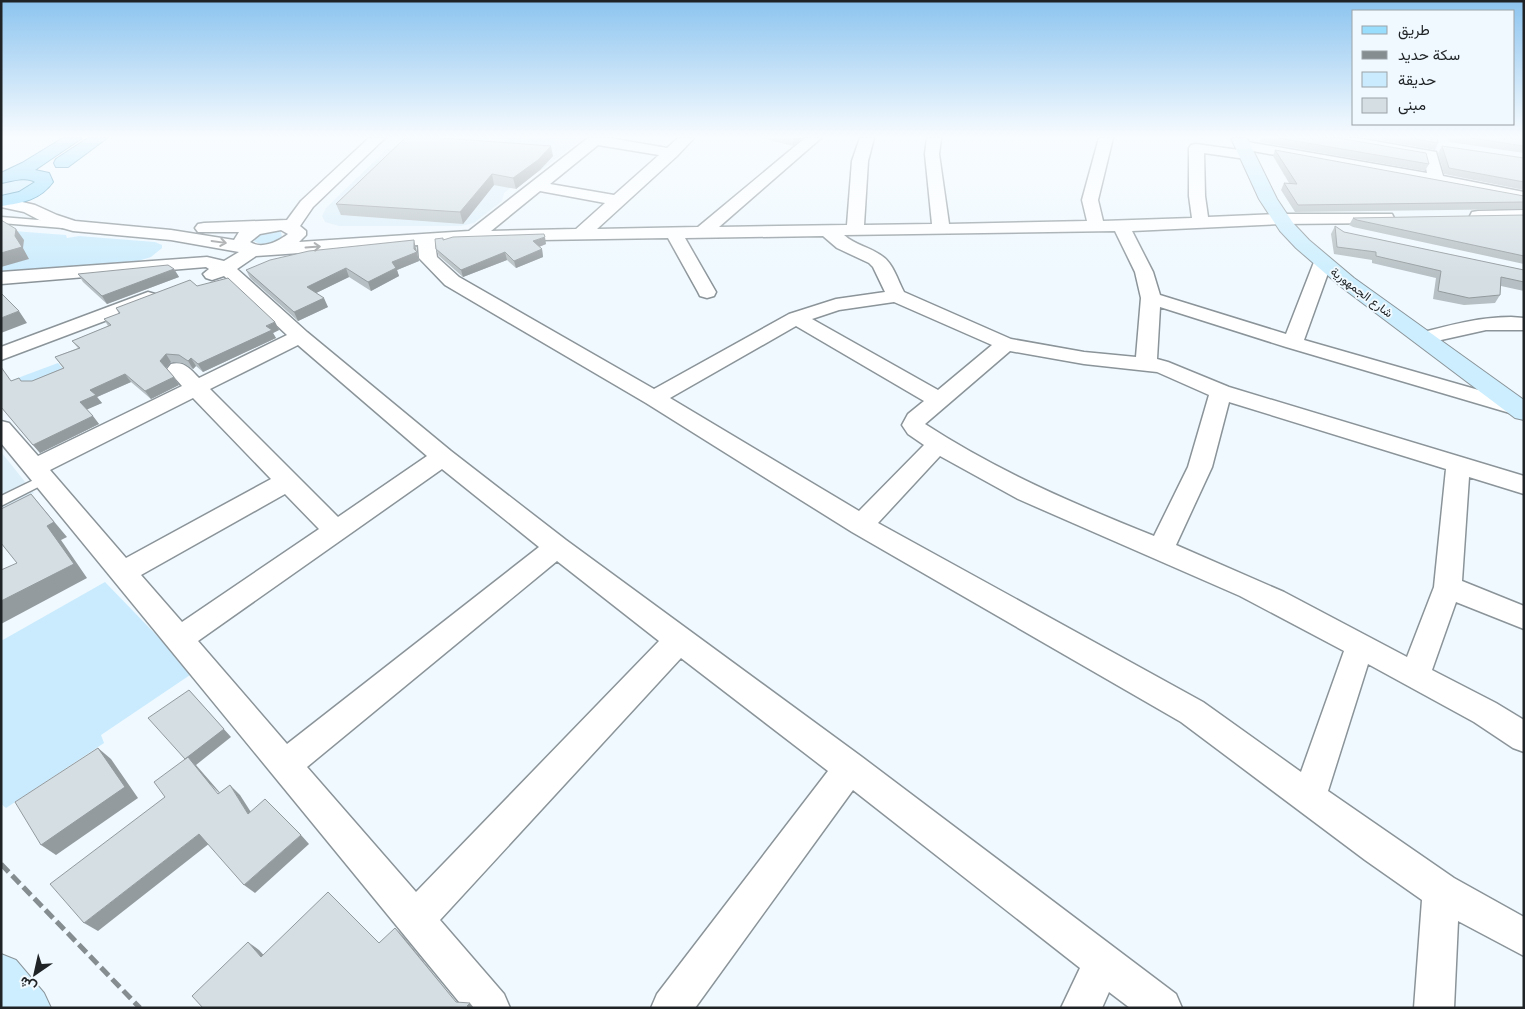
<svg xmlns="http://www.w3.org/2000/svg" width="1525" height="1009" font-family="Quicksand,Vazirmatn,sans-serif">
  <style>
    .built { fill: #ddeff9 }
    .green { fill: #caebfd }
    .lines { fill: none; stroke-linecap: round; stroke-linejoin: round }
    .service-casing { stroke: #8b9499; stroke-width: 3 }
    .minor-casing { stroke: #8b9499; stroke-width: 3 }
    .secondary-casing { stroke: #8b9499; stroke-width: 2 }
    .primary-casing { stroke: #438eb1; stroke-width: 2 }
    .service { fill: #fff; fill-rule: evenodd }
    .minor { fill: #fff; fill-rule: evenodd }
    .secondary { fill: #cceefe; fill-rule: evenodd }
    .primary { fill: #9adefe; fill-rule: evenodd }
    .rail { stroke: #868d91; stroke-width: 5; stroke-dasharray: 11 5; stroke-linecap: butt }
    .wall { fill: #b6bfc3 }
    .shaded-wall { fill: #949b9f }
    .building { fill: #d4dee3; stroke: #949b9f }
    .oneway { stroke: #9a9c9d }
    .labels { text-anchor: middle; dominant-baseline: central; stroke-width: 4; stroke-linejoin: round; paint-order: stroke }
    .far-street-label { font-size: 12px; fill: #1f2325; stroke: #eff9ff }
  </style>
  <rect width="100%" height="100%" fill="#eff9ff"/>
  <path class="built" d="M399,138h184l-41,32 -16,5 -22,18 -2,8 -28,22 -13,3h-122l-14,-4 -3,-6 4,-8 61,-59h7l9,-8z
    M1,452l33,41 -33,18z"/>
  <path class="green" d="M509,138h50l-10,10 -45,-5z
    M25,178l11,4 -1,3 -34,14v-18z
    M1,230l65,5 1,3 12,-2 76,6 7,3v3l-11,9 -13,4 -137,11z
    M272,231l9,1 1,5c-7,6 -20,10 -28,4l3,-5z
    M58,363l12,13 -39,16 -24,-10z
    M105,582l88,91 -92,62 3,8 -98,65 -5,-4v-163z"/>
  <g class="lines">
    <g class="service-casing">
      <path id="service" d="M1,217l62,5 4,3 -4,3 -62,-5z
        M44,475l4,1 2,3 -2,3 -47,24v-10z"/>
    </g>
    <g class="minor-casing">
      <path id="minor" d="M369,138h16l-72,69 -13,19 6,5v4l-7,7 170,-11 119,-93h22l57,10 11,-10h16l-17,18 -80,73 101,-2 107,-89h16l-102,89 128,-2 5,-64 8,-23h14l-6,23 -4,64 68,-1 -7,-70 2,-16h14l-2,16 10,70 138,-3 -5,-21 17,-62h14l-15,62 5,21 89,-3 -3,-22v-48l2,-3 5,-1 50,7 5,1 2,3 -2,3 -5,1 -42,-6 1,43 3,21 72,-3h112l2,4 -2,4 -6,1 -106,1 -148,7 21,41 7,23 126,39 28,-72 3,-4 6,-1 6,1 3,4 -28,78 220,63v12l-4,1 -234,-69 -126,-40 -3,52 11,3 61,25 295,89v18l-55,-17 -7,104 62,25v23l-68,-27 -24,68 64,33 28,17v32l-11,-4 -39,-26 -106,-58 -40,127 126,87 70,39v39l-66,-35 -4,87h-40l8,-108 -57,-40 -184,-138 -329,-190 -206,-129 -201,-118 -26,-27 -1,-13 -162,11 -19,13 70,63 144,119 115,89 296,217 314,237 6,14h-52l-21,-16 -7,16h-41l19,-40 -227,-178 -158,218h-44l6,-14 171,-223 -147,-113 -241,262 64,74 6,14h-46l-463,-565v-22l8,2 29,33 144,-70 -15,-17 4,-5c13,-3 18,4 28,14l88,-43 -63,-59 -12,4 -6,-2 -3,-4 6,-5 -3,-2 -205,17v-12l206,-15 17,4 15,-9 -68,-12 -98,-9 -28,-8 -21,-11 -23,-5v-10l34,8 22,10 18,6 96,9 63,10 5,-8h-41l-3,-4 3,-4 6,-1 83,-3 14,-19zM598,145l61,10 -45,40 -64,-11zM540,191l65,12 -29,26 -85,2zM281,230l7,4c-9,7 -26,16 -38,8l10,-8zM1115,231l20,41 6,26 -5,59 -52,-5 -73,-13 -107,-47c-6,-11 -11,-29 -22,-36 -12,-9 -27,-11 -38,-21zM823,236l14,12 32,15 4,4 12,25 -49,7 -47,15 -135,75 -195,-112 -22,-20 -2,-13 39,-3 194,-3 30,54 2,4 7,2 7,-2 2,-4 -31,-54zM894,302l98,43 -54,45 -126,-71 27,-9zM796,326l128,75 -16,13 -6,11 6,9 16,11 -65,66 -189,-113zM298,345l129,111 -89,61 -128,-128zM1010,351l74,13 73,8 52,23 -21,72 -34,69c-80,-32 -157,-65 -229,-112zM193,398l78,81 -145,79 -76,-88zM1229,402l217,67 -12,118 -27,70 -123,-65 -108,-47 36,-78zM940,456l78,43 222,97 104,55 -43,121 -98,-70 -325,-179zM442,469l97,78 -252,197 -89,-103zM285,494l34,35 -137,93 -41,-47zM557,561l102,80 -243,251 -109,-125z
        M1322,138h35l79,14 7,24 81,16v10l-88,-18 -194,-35 -5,-1 -2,-3 2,-3 5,-1 185,32 -3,-15 -95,-16z
        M1524,210v10l-46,1 -6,-1 -2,-4 2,-4 6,-1z
        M148,292l7,2 3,4 -3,4 -154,58v-13z
        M1511,317l13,1v12h-38l-63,14 -7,-2 -3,-4 3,-4c31,-8 62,-17 95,-17z"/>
    </g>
    <g class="secondary-casing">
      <path id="secondary" d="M1231,138h16l30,61 16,24 16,17 45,38 170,122v20l-9,-2 -175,-132 -44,-38 -16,-17 -21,-32z
        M1,954l15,6 28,33 7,15h-50z"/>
    </g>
    <g class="primary-casing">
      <path id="primary" d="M63,138h19l-47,32 14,3 4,9c-13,18 -31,21 -52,24v-10l18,-4 16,-10c-8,-6 -24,-1 -34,1v-10l21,-10z
        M88,138h19l-39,29h-12l-2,-4 2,-4z"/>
    </g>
    <use href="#service" class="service"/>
    <use href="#minor" class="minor"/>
    <use href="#secondary" class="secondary"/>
    <use href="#primary" class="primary"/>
    <path class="rail" d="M1,864l139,144"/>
  </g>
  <path class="wall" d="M761,138h41l-9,8z
    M1261,138h77l91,26 -4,7 -165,-29z
    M1369,138h68l1,5 -3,7z
    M1447,138h77v15l-75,-11z
    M1442,146l82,12v32l-80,-16 -6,-21z
    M1275,150l249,46v13l-229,3 -14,-22 3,-7h5l-16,-27z
    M553,156l-13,14 -24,19 -22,-4 -31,39 -122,-9 -5,-11z
    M1524,215v49l-171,-37 -4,-2 4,-7z
    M1335,226l9,6 180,38v21l-23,-5 -1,9 -5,8 -31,2 -31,-6 3,-21 -64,-15v-3l-38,-6 -3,-20z
    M546,244l-7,3 3,2 1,8 -27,11 -9,-8 -44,17 -24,-21 -3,-7z
    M416,248l1,5 2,8 -22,9 2,6 -28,15 -22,-14 -33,16 12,14 -30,14 -48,-43 -4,-8z
    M174,269l5,8 -72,27 -24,-22 -5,-8z
    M197,286l78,36 4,8 -6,3 3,5 -73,34 -7,-6 -3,3 -10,-6 -12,-1 -5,6 8,9 5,8 -28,14 -20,-17 -34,15 5,6 -16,6 13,15 -59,29 -39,-46 10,-26h21l31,-13 -8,-11 23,-9 -6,-7 36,-15 -4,-7 15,-5 -3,-6z"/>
  <path class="shaded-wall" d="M793,138h9l-9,8z
    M551,146l2,10 -13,14 -24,19 -3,-11z
    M492,174l2,11 -31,39 -3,-12z
    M16,229l8,11 -1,8 6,11 -28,8v-14z
    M545,237l1,7 -12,5 -1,-8z
    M414,240l5,21 -22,9 2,6 -28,15 -3,-9 24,-20 22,-13z
    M542,249l1,8 -27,11 -2,-7z
    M505,252l2,8 -44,17 -2,-7z
    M346,268l3,9 -39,19 -3,-9z
    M174,269l5,8 -72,27 -5,-8z
    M324,298l4,9 -30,14 -4,-9z
    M19,311l8,12 -26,10v-15z
    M275,322l4,8 -6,3 3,5 -73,34 -5,-8z
    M166,354l5,8 -6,7 -5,-8z
    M191,358l5,8 -3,3 -5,-8z
    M125,374l6,8 -34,15 5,6 -16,7 -6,-8 10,-12z
    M174,377l5,8 -28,14 -6,-8z
    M93,416l6,8 -59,29 -7,-8z
    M31,494l36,43 -6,3 26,38 -86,46v-23l46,-75z
    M189,690l42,47 -35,28 33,38 -44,-44z
    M98,748l13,11 27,39 -82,57 -15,-10z
    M230,785l10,10 18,28 -10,-9z
    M199,834l11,9 -112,88 -14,-8z
    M301,835l8,9 -54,49 -11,-8z
    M395,928l8,8 58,72 -5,-6z
    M248,942l11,8 13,14 -11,-7z
    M470,1003l4,5h-5l-2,-2z"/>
  <path class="building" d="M405,138h37l109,8 -13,14 -25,18 -21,-4 -32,38 -124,-8z
    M1278,138h60l88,15 3,11z
    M1410,138h27l1,5z
    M1471,138h53v8z
    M1442,146l82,12v24l-75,-14z
    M1275,150l249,46v6l-226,3 -14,-22 13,1z
    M1524,215v41l-167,-36 -4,-2z
    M1,220l15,9 -1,7 7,11 -21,6z
    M1335,226l9,6 180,38v12l-23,-5 -1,18 -31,3 -31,-7 3,-20 -65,-15v-4l-39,-5z
    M544,234l1,3 -12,4 9,8 -28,12 -9,-9 -44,18 -25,-21 -1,-10 8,-1v2l10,-3z
    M414,240v9l3,3 -25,10 4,6 -28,14 -22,-14 -39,19 17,11 -30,14 -48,-42 24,-10 39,-9z
    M168,265l6,4 -72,27 -24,-22z
    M228,278l47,44 -9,4 6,4 -74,34 -7,-6 -3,3 -9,-6 -13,-1 -6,7 14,16 -29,14 -20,-17 -35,16 6,5 -16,7 13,14 -60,29 -32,-38v-40l10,14 8,-3 2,3h11l32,-13 -9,-11 25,-9 -8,-7 39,-16 -7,-6 16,-6 -4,-5 74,-28 7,6z
    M1,293l18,18 -18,7z
    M31,494l23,28 -7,4 27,38 -73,37v-31l16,-7 -16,-20v-34z
    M189,690l35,39 -39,30 -37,-41z
    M98,748l27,39 -84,58 -26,-43z
    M188,757l30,37 12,-9 18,29 17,-15 36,36 -57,50 -45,-51 -115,89 -34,-39 115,-87 -11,-15z
    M328,892l51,51 16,-15 61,74 14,1 -3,3 2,2h-266l-11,-12 56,-54 13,15z"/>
  <defs><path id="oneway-shaft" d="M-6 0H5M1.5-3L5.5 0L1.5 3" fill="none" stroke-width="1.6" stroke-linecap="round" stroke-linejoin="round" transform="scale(1.25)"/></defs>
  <g class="oneway">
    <use href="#oneway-shaft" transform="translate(219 242) rotate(8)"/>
    <use href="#oneway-shaft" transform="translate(313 247) rotate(-4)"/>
  </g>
  <linearGradient id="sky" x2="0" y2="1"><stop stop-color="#8cc4ef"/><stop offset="0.49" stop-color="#f8fcff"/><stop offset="1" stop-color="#f8fcff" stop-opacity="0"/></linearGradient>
  <rect width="1525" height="279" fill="url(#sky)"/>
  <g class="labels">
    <g class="far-street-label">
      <text transform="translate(1362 292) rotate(37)">شارع الجمهورية</text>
    </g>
  </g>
  <rect width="1525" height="1009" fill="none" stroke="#1f2325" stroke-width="5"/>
  <rect x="1352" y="10" width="162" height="115" fill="#eff9ff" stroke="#9ca3a8"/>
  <rect x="1362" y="26" width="25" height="8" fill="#9adefe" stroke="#9ca3a8"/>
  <text x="1398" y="35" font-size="15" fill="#1f2325">طريق</text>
  <rect x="1362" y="51" width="25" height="8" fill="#868d91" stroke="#9ca3a8"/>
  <text x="1398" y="60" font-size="15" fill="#1f2325">سكة حديد</text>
  <rect x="1362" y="72" width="25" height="15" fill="#caebfd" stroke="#9ca3a8"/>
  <text x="1398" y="85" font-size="15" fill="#1f2325">حديقة</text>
  <rect x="1362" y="98" width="25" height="15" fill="#d4dee3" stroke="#9ca3a8"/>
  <text x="1398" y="110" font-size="15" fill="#1f2325">مبنى</text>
  <g transform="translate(35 974) rotate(214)" stroke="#eff9ff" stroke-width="4" paint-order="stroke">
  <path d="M0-4L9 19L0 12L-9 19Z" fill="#1f2325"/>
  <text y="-8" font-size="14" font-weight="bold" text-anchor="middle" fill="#1f2325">ش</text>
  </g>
</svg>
